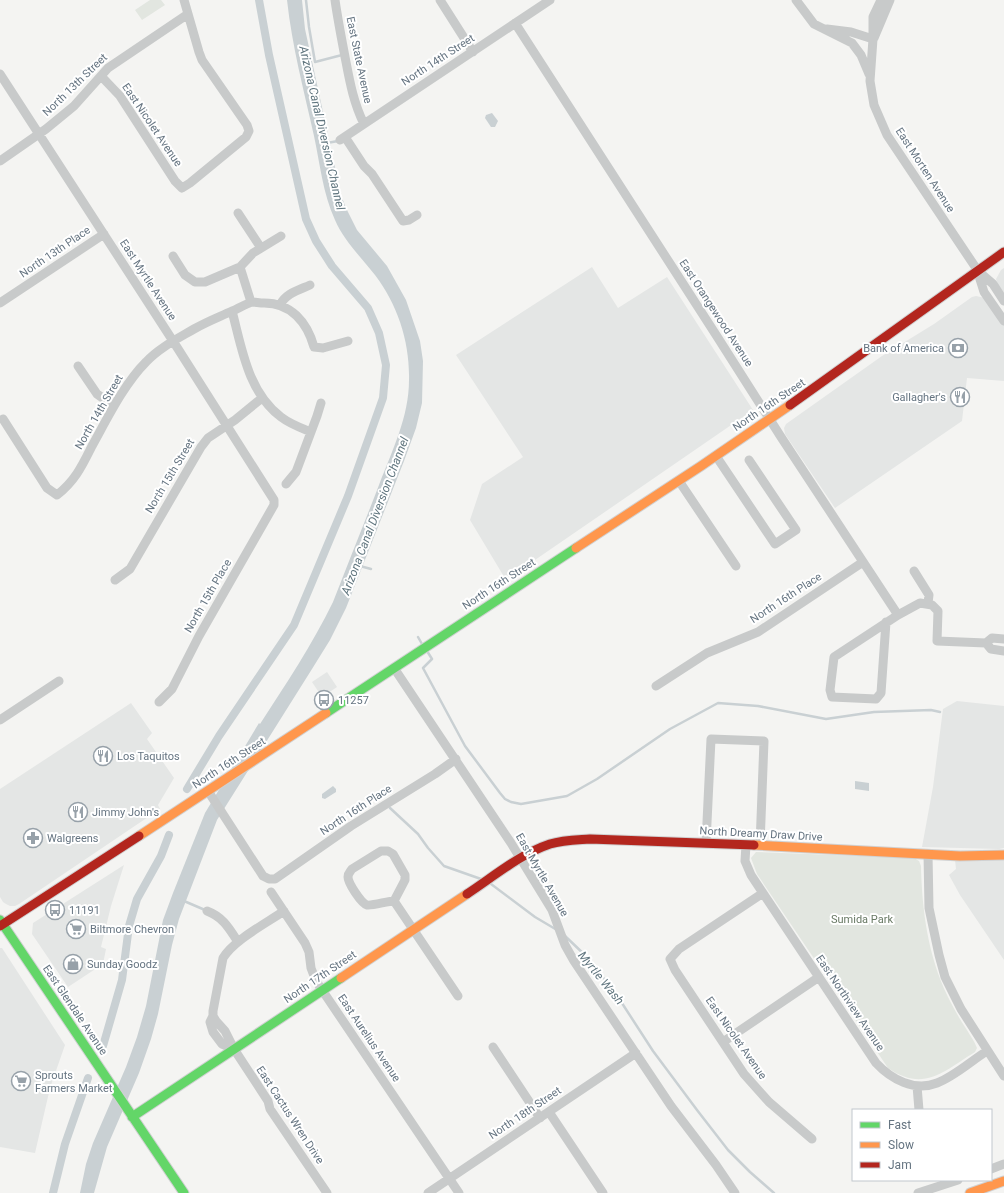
<svg xmlns="http://www.w3.org/2000/svg" width="1004" height="1193" font-family="Roboto,sans-serif">
  <style>
    .built { fill: #e4e6e5 }
    .green { fill: #e2e6e0 }
    .water { fill: #c9d0d3 }
    .lines { fill: none; stroke-linecap: round; stroke-linejoin: round }
    .stream { stroke: #c9d0d3; stroke-width: 2.5 }
    .canal { stroke: #c9d0d3; stroke-width: 8 }
    .fast-casing { stroke: #d0d1d2; stroke-width: 11 }
    .slow-casing { stroke: #d0d1d2; stroke-width: 11 }
    .jam-casing { stroke: #d0d1d2; stroke-width: 11 }
    .street { stroke: #c8caca; stroke-width: 9 }
    .fast { stroke: #63d668; stroke-width: 9 }
    .slow { stroke: #ff974d; stroke-width: 9 }
    .jam { stroke: #b3261e; stroke-width: 9 }
    .labels { text-anchor: middle; dominant-baseline: central; stroke-width: 4; stroke-linejoin: round; paint-order: stroke }
    .street-label { font-size: 11px; fill: #657481; stroke: #fff }
    .poi-label { font-size: 11px; fill: #657481; stroke: #fff; text-anchor: start }
    .park-label { font-size: 11px; fill: #687964; stroke: #fff }
    .water-label { font-size: 12px; font-style: italic; fill: #61767f; stroke: #fff }
  </style>
  <rect width="100%" height="100%" fill="#f4f4f2"/>
  <path class="built" d="M592,267l26,41 49,-31 86,133 -247,170 -36,-60 12,-36 41,-27 -67,-102z
    M1004,268v25l-6,-8 -2,-6 5,-9z
    M976,296l9,2 19,27v56l-37,-3 -5,43 -127,87 -50,-74 -1,-6 2,-4 96,-68 52,-32 38,-27z
    M327,672l10,15 -15,10 -10,-15z
    M957,701l47,5v142l-5,1 -77,-2 11,-60 10,-78z
    M131,703l21,30 -5,6 27,39 -16,27 2,4 -141,95 -4,2h-5l-4,-2 -3,-2 -3,-5v-108z
    M955,860h49v100l-44,-65 -11,-20 7,-6z
    M124,865l-13,41 -10,41 5,2 -3,15 -35,23 -36,-53 1,-11z
    M0,948h2l63,97 -15,43 -15,65 -35,-6z"/>
  <path class="green" d="M150,0h11l4,5 -23,15 -7,-10z
    M756,852l158,6 5,3 2,5c1,45 7,90 27,131 5,10 11,21 17,30 4,7 9,13 12,21l-2,4c-31,19 -51,41 -87,16l-131,-194 -6,-16z"/>
  <path class="water" d="M287,0h15l3,29 36,166 5,13 11,22 30,36 19,34 14,41 3,20 -1,42 -6,25 -12,33 -58,147 -16,32 -18,29 -95,151 -38,99 -7,26 -14,69 -7,25 -12,34 -32,74 -13,46h-14l6,-29 7,-21 33,-76 11,-30 9,-31 17,-86 10,-27 32,-80 54,-90 1,1c26,-40 52,-79 73,-122 15,-39 31,-78 46,-117 13,-34 30,-68 30,-105 1,-37 -11,-75 -34,-105 -14,-18 -31,-34 -40,-55 -12,-26 -15,-56 -21,-84 -10,-45 -22,-90 -27,-136z
    M492,113l6,8 -3,6h-4l-6,-9 1,-3z
    M855,781l14,2v8l-14,-2z
    M333,786l3,3v3l-11,7 -3,-1v-4z"/>
  <g class="lines">
    <path class="stream" d="M306,0l3,27 6,35 27,-7
      M327,143l11,-2
      M360,566l11,3
      M418,637l4,7
      M427,651l5,8 -9,9 42,78 35,47 5,6 6,3 10,2 46,-8 30,-17 73,-50 48,-26 40,3 68,13 48,-7 57,-2 9,2
      M390,808l28,26 10,14 16,18 37,13
      M491,884l44,33 22,13
      M184,901l21,9
      M564,935l24,23 30,39 35,54 44,59 31,40 22,22 24,21"/>
    <path class="canal" d="M187,789l32,-53 75,-111 54,-129 35,-98 3,-33 -7,-32 -11,-25 -36,-42 -16,-25 -10,-22 -37,-164 -10,-55
      M103,1046l19,-66 7,-54 8,-27 24,-43 8,-21
      M53,1193l12,-49 23,-66"/>
    <g class="fast-casing">
      <path id="fast" d="M326,713l250,-165
        M0,920l184,273
        M132,1117l209,-139"/>
    </g>
    <g class="slow-casing">
      <path id="slow" d="M576,548l125,-82 89,-61
        M139,836l187,-123
        M754,845l206,11 44,-1
        M341,978l126,-84
        M970,1193l34,-12"/>
    </g>
    <g class="jam-casing">
      <path id="jam" d="M790,405l214,-153
        M467,894c26,-17 53,-40 83,-50 13,-4 26,-4 40,-5l164,6
        M0,926l139,-90"/>
    </g>
    <path class="street" d="M335,0c3,21 7,41 11,62 4,21 8,42 18,62
      M440,0l33,52
      M796,0l18,24 38,19 9,12 8,19
      M881,0l-8,17v22l-3,42 4,24 13,30 91,136 15,13 11,17
      M515,23l203,315 63,99 117,178
      M827,29l24,3 22,7
      M874,38l16,-38
      M0,74l173,267 101,159v5l-75,131 -27,53 -13,13
      M101,76l19,20 55,85 7,7 8,-5 56,-46 3,-6 -2,-6 -45,-65 -3,-8 -15,-52
      M345,137l19,29 8,8 31,47 6,-1 8,-5
      M340,140l210,-140
      M0,161l46,-32 28,-23 34,-38 80,-54
      M238,213l23,35
      M173,256l12,19 10,7h10l35,-15 13,-14 28,-17
      M240,267l11,35
      M978,273l6,19 20,29
      M0,303l104,-69
      M280,305c6,-12 19,-15 30,-20
      M232,311c10,38 16,81 49,106 9,7 20,11 30,15
      M78,366l19,28 17,12
      M3,419l44,69 10,7c18,-14 25,-29 35,-49 15,-27 32,-62 54,-84 13,-14 31,-23 48,-33 12,-7 25,-12 38,-18 6,-2 13,-7 20,-9 3,0 8,1 12,1 27,0 43,19 50,44l9,1 25,-7
      M716,456l59,88 21,-14 -47,-70
      M679,481l57,85
      M286,484l10,-12 21,-56 4,-13
      M914,571l15,24 -1,8
      M115,580l15,-11 71,-122 7,-9 27,-18 27,-22
      M886,622l-5,71 -5,6 -44,-2 -2,-7 4,-33 64,-42 22,-12 12,2 6,6 -1,30 49,2 6,-5 12,1
      M986,643l5,6 13,2
      M394,668l117,175 41,67 13,35 9,16 97,145 45,59 19,28
      M656,686l51,-33 51,-21 105,-70
      M0,720l59,-39
      M208,791l55,85 6,3h6l76,-53 84,-52 21,-15
      M706,843l5,-104 53,2 -4,104
      M746,845l-1,16 6,14 125,188c15,16 38,29 61,20 18,-7 34,-22 50,-32
      M381,851h7l5,3 12,21v5l-11,21c-6,0 -22,5 -27,4 -6,-2 -19,-22 -19,-28 0,-4 2,-5 4,-8z
      M928,854l1,54 10,47 6,22 16,32 43,67
      M271,892l34,51 4,9 2,16 5,13 143,212
      M763,893l-84,56 -9,10 5,11 69,104 25,28 43,37
      M394,901l64,95
      M207,911c16,6 22,17 31,31
      M213,1016l3,5 9,10 9,18 34,52 2,8 57,84
      M723,1042l96,-65
      M493,1047l47,71
      M234,1049l-12,-5 -9,-12 -3,-10 3,-6v-5l10,-53c11,-18 42,-34 61,-47
      M917,1086l2,24
      M549,1112l54,81
      M991,1169l13,-5
      M428,1193l208,-140
      M918,1193l40,-13"/>
    <use href="#fast" class="fast"/>
    <use href="#slow" class="slow"/>
    <use href="#jam" class="jam"/>
  </g>
  <defs>
    <g id="bank-ring" transform="scale(1)"><circle r="9.5" fill="#fff" stroke="#97a1a9" stroke-width="1.5"/><path d="M-6-4H6V4H-6ZM0-2.3a2.3 2.3 0 1 0 0 4.6a2.3 2.3 0 1 0 0-4.6Z" fill="#97a1a9"/></g>
    <g id="restaurant-ring" transform="scale(1)"><circle r="9.5" fill="#fff" stroke="#97a1a9" stroke-width="1.5"/><path d="M-5-6h1v4h1v-4h1v4h1v-4h1v5L-1.5 .5V6h-2V.5L-5-1ZM5-6V6H3V1.5H1.5Q1.5-4 5-6Z" fill="#97a1a9"/></g>
    <g id="bus-ring" transform="scale(1)"><circle r="9.5" fill="#fff" stroke="#97a1a9" stroke-width="1.5"/><path d="M-5-6H5V4H4V6H2V4H-2V6H-4V4H-5ZM-3.5-4V0h7V-4ZM-3.5 1.2v1.5H-2V1.2ZM2 1.2v1.5H3.5V1.2Z" fill="#97a1a9"/></g>
    <g id="pharmacy-ring" transform="scale(1)"><circle r="9.5" fill="#fff" stroke="#97a1a9" stroke-width="1.5"/><path d="M-2-6h4v4h4v4h-4v4h-4v-4h-4v-4h4Z" fill="#97a1a9"/></g>
    <g id="supermarket-ring" transform="scale(1)"><circle r="9.5" fill="#fff" stroke="#97a1a9" stroke-width="1.5"/><path d="M-6-5.5h2.5l.6 2H6L4.5 2H-2.5L-4.4-4H-6ZM-1.5 3.2a1.3 1.3 0 1 0 .1 0ZM3 3.2a1.3 1.3 0 1 0 .1 0Z" fill="#97a1a9"/></g>
    <g id="shop-ring" transform="scale(1)"><circle r="9.5" fill="#fff" stroke="#97a1a9" stroke-width="1.5"/><path d="M-5-2.5h2.3a2.7 3.5 0 0 1 5.4 0H5L5.5 6h-11ZM-1.5-2.5h3a1.5 2.3 0 0 0-3 0Z" fill="#97a1a9"/></g>
  </defs>
  <g fill-rule="evenodd">
    <use href="#bank-ring" x="958" y="348"/>
    <use href="#restaurant-ring" x="960" y="397"/>
    <use href="#bus-ring" x="324" y="700"/>
    <use href="#restaurant-ring" x="103" y="756"/>
    <use href="#restaurant-ring" x="78" y="812"/>
    <use href="#pharmacy-ring" x="33" y="838"/>
    <use href="#bus-ring" x="55" y="910"/>
    <use href="#supermarket-ring" x="76" y="929"/>
    <use href="#shop-ring" x="73" y="964"/>
    <use href="#supermarket-ring" x="21" y="1081"/>
  </g>
  <g class="labels">
    <g class="street-label">
      <text transform="translate(359 60) rotate(78)">East State Avenue</text>
      <text transform="translate(438 60) rotate(-33)">North 14th Street</text>
      <text transform="translate(75 85) rotate(-44)">North 13th Street</text>
      <text transform="translate(152 125) rotate(56)">East Nicolet Avenue</text>
      <text transform="translate(925 170) rotate(57)">East Morten Avenue</text>
      <text transform="translate(55 252) rotate(-34)">North 13th Place</text>
      <text transform="translate(148 280) rotate(57)">East Myrtle Avenue</text>
      <text transform="translate(716 313) rotate(57)">East Orangewood Avenue</text>
      <text transform="translate(769 405) rotate(-34)">North 16th Street</text>
      <text transform="translate(99 412) rotate(-60)">North 14th Street</text>
      <text transform="translate(170 476) rotate(-59)">North 15th Street</text>
      <text transform="translate(499 584) rotate(-33)">North 16th Street</text>
      <text transform="translate(208 596) rotate(-60)">North 15th Place</text>
      <text transform="translate(786 598) rotate(-33)">North 16th Place</text>
      <text transform="translate(229 763) rotate(-33)">North 16th Street</text>
      <text transform="translate(356 810) rotate(-33)">North 16th Place</text>
      <text transform="translate(761 834) rotate(3)">North Dreamy Draw Drive</text>
      <text transform="translate(542 875) rotate(60)">East Myrtle Avenue</text>
      <text transform="translate(320 977) rotate(-34)">North 17th Street</text>
      <text transform="translate(850 1003) rotate(56)">East Northview Avenue</text>
      <text transform="translate(75 1010) rotate(56)">East Glendale Avenue</text>
      <text transform="translate(369 1038) rotate(56)">East Aurelius Avenue</text>
      <text transform="translate(736 1038) rotate(55)">East Nicolet Avenue</text>
      <text transform="translate(525 1113) rotate(-34)">North 18th Street</text>
      <text transform="translate(290 1115) rotate(57)">East Cactus Wren Drive</text>
    </g>
    <g class="poi-label">
      <text x="944" y="348" text-anchor="end">Bank of America</text>
      <text x="946" y="397" text-anchor="end">Gallagher's</text>
      <text x="338" y="700">11257</text>
      <text x="117" y="756">Los Taquitos</text>
      <text x="92" y="812">Jimmy John's</text>
      <text x="47" y="838">Walgreens</text>
      <text x="69" y="910">11191</text>
      <text x="90" y="929">Biltmore Chevron</text>
      <text x="87" y="964">Sunday Goodz</text>
      <text x="35" y="1075">Sprouts<tspan x="35" dy="13">Farmers Market</tspan></text>
    </g>
    <g class="park-label">
      <text x="862" y="919">Sumida Park</text>
    </g>
    <g class="water-label">
      <text transform="translate(322 128) rotate(77)">Arizona Canal Diversion Channel</text>
      <text transform="translate(375 516) rotate(-69)">Arizona Canal Diversion Channel</text>
      <text transform="translate(601 978) rotate(51)">Myrtle Wash</text>
    </g>
  </g>
  <rect x="852" y="1109" width="140" height="72" fill="#ffffff" stroke="#c1c7cd"/>
  <rect x="860" y="1122" width="20" height="6" fill="#63d668" stroke="#c1c7cd"/>
  <text x="888" y="1129" font-size="12" fill="#657481">Fast</text>
  <rect x="860" y="1142" width="20" height="6" fill="#ff974d" stroke="#c1c7cd"/>
  <text x="888" y="1149" font-size="12" fill="#657481">Slow</text>
  <rect x="860" y="1162" width="20" height="6" fill="#b3261e" stroke="#c1c7cd"/>
  <text x="888" y="1169" font-size="12" fill="#657481">Jam</text>
</svg>
